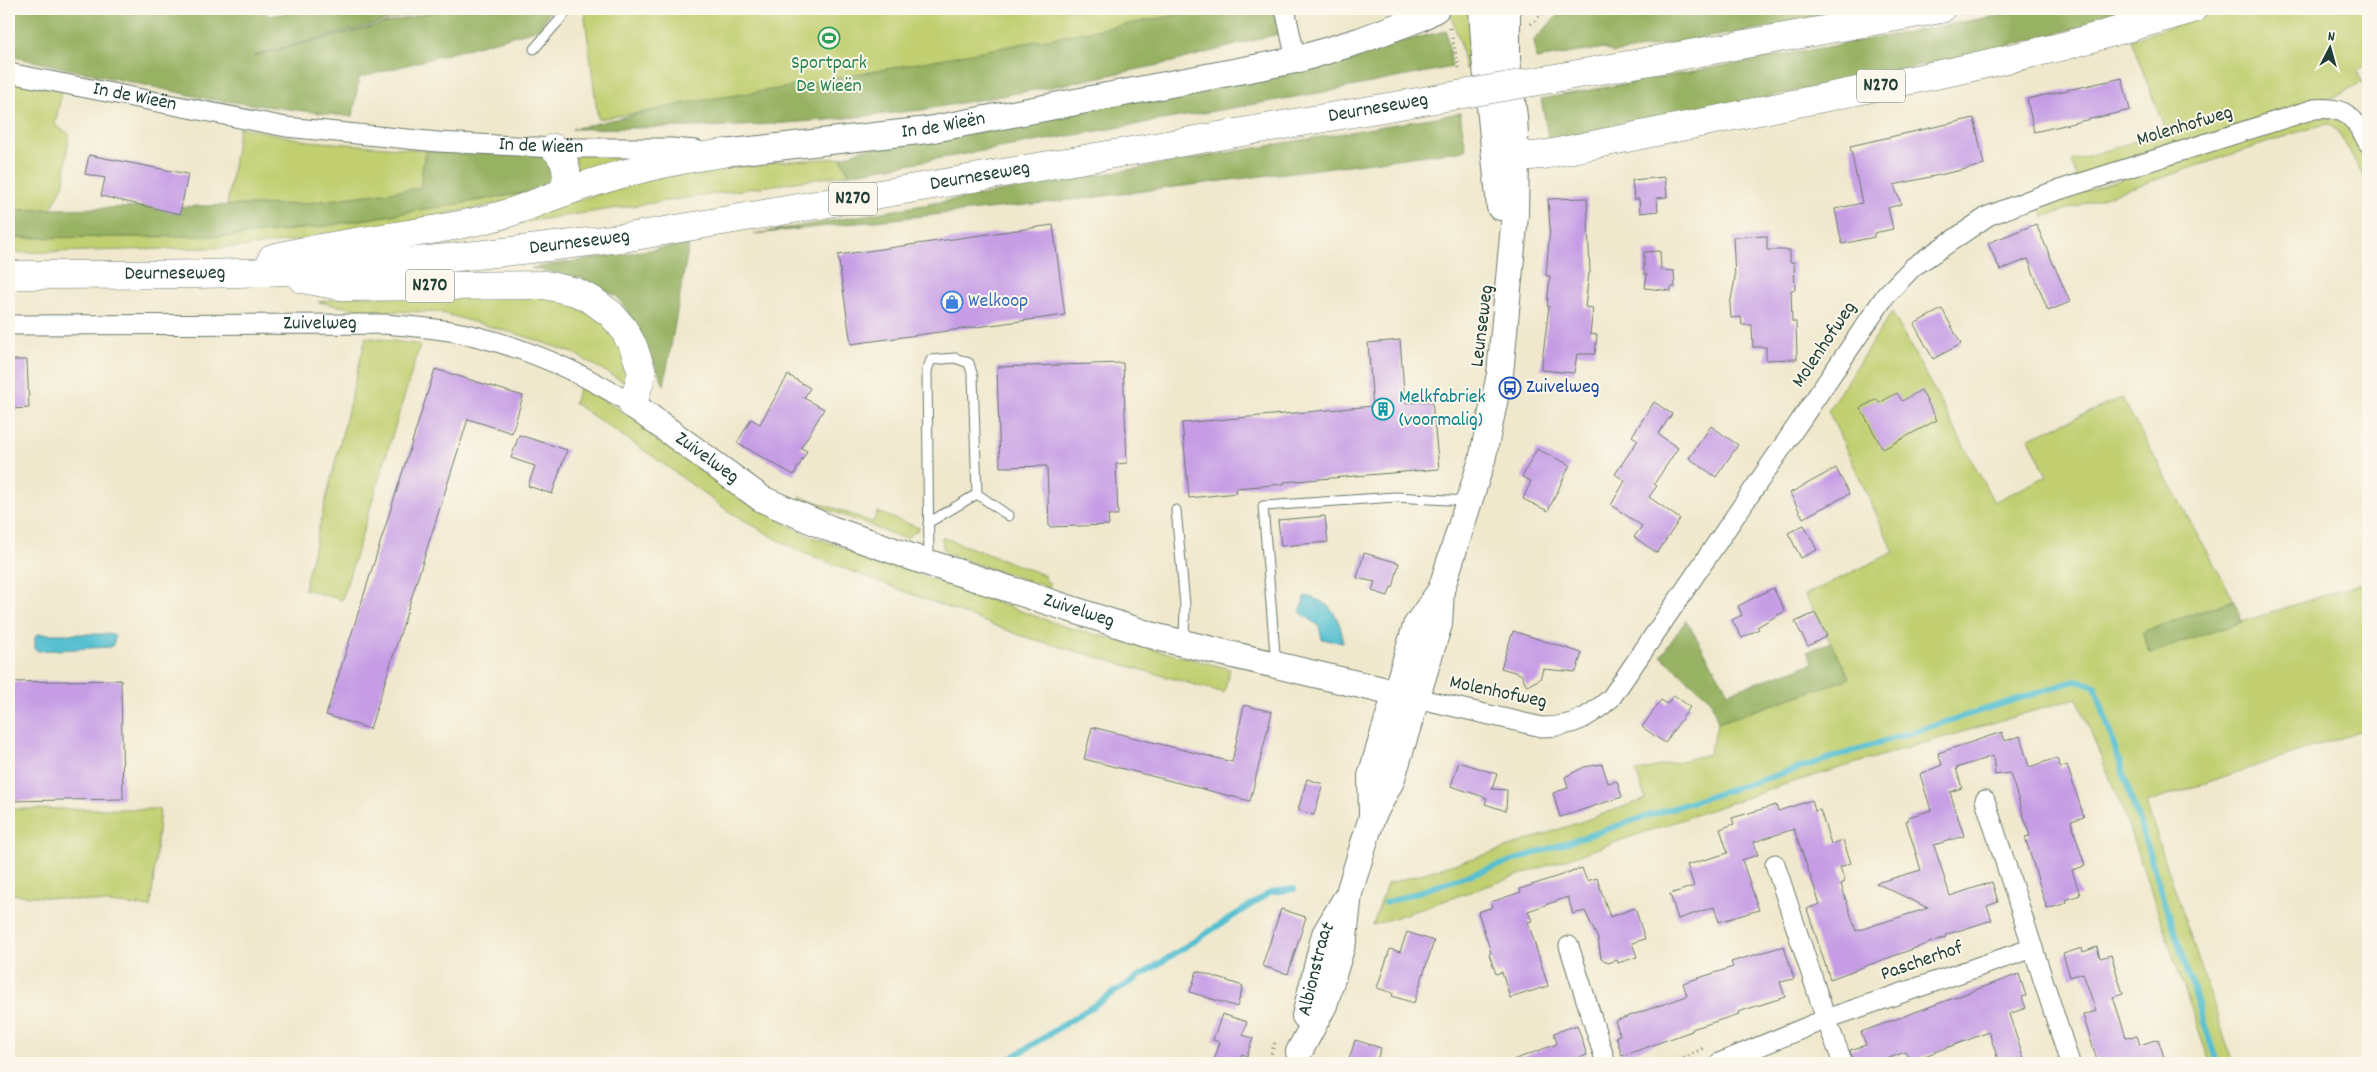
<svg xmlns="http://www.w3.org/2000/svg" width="2377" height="1072" font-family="Dekko,sans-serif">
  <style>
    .green { fill: #c1cf71; stroke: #708652 }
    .forest { fill: #98b263; stroke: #5c784c }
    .water { fill: #54bfd0; stroke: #3a7e82 }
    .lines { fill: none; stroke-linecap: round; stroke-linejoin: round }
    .stream { stroke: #54bfd0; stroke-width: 6 }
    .building { fill: #c69de5 }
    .lane-casing { stroke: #68796a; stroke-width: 11 }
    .street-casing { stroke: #68796a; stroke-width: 21 }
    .secondary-casing { stroke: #68796a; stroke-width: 28 }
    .primary-casing { stroke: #68796a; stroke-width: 29 }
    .path { stroke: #68796a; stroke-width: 3; stroke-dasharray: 1 4; stroke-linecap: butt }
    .lane { stroke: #fff; stroke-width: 9 }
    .street { stroke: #fff; stroke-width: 19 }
    .secondary { stroke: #fff; stroke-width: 26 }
    .primary { stroke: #fff; stroke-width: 28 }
    .primary-bridge-casing { stroke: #68796a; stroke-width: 29; stroke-linecap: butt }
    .primary-bridge { stroke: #fff; stroke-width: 28 }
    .labels { text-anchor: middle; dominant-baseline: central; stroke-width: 4; stroke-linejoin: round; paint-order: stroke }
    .shield { fill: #fbf7ec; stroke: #61756b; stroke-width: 1 }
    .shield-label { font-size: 19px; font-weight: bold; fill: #1f3d34 }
    .leisure-label { font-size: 20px; fill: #27864d; stroke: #fbf7ec }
    .street-label { font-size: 20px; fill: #1f3d34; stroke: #fbf7ec }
    .shop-label { font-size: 20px; fill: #366cbe; stroke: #fbf7ec; text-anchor: start }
    .transit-label { font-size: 20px; fill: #164399; stroke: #fbf7ec; text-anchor: start }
    .culture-label { font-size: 20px; fill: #0d838f; stroke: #fbf7ec; text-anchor: start }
  </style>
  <rect width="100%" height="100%" fill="#fbf7ec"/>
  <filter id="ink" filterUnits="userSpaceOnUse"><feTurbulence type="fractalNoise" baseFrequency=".02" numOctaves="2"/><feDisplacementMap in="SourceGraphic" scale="10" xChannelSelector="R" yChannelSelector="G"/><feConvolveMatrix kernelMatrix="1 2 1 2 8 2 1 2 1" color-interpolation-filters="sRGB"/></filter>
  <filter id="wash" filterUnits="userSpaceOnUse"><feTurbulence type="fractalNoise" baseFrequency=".0096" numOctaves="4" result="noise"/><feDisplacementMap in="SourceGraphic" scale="20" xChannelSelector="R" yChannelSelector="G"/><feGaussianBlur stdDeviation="1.12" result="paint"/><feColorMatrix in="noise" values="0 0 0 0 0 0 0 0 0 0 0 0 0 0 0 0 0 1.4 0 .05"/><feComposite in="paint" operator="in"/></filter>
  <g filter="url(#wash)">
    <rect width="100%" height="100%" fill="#f0e8cd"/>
    <path class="green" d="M584,9h631l-290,59 -327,51z
      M1455,9h12l5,11 5,47 -12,2 -5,-27 -11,-31z
      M2224,9h144v54l-11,8 5,11 -26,14 -259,82 -6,-17 95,-29 -35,-92z
      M9,80l53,11 -7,34 14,9 -5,49 -13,26 -42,1z
      M2313,117l21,1 13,7 21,33v26l-30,-53 -9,-7 -15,3 -270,90 -5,-11z
      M239,127l69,14 117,9 -5,38 -120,16 -73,2z
      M574,153l88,1 -83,25z
      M841,158l8,16 -373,55 175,-50 107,-16z
      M535,191l8,3 -194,40 -106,13 -234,6v-15l225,-2 85,-9z
      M353,296h199l50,24 29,42 -5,21 -53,-30 -49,-17 -86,-24 -72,-1 -48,-9z
      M1892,312l102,190 53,-26 -18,-38 93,-40 112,202 -92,32 8,20 218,-71v147l-222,75 87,260h-23l-88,-255 -45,-110 -291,86 -413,141 14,-41 110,-33 149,-52 -10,-27 73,-18 9,-31 132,-45 -45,-83 89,-43 -66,-142z
      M366,337l54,8 -78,255 -38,-11z
      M580,386l53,32 104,79 70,38 256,91 167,43 -6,24 -202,-57 -226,-86 -68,-39 -77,-56 -77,-52z
      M800,496l73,26 4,-10 43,16 -13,10 -7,-1 -100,-38z
      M942,537l102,38 1,5 5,3 -1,5 -102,-34 -4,-6z
      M9,809h151l-9,98 -142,-13z"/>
    <path class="forest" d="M9,9h255l4,7 40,-7h123l-178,47 190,-47h108l-12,20 -180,49 -6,39 -144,-18 -200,-43z
      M1208,9h73l4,23 -117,31 -117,24 -130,23 -94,10 -84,6 -171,3 118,-27 99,-15z
      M1587,9h293l-267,44 -9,-5 -68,11 -2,-19 26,-27z
      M2035,9h115l-181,47 -420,85 -8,-42z
      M1446,31l6,36 -122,24 -481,83 -8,-16 20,-8 452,-88z
      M1460,113l6,37 -385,49 -327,35z
      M425,150l118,3 10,14 2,9 -8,11 -12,4 -216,36 -85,9 -225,2v-28l291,-6 120,-16z
      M689,244l-25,141 -25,-56 -22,-33 -36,-18 -50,-10z
      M2234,600l8,22 -92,31 -8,-21z
      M1686,620l42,72 86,-29 -7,-11 23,-10 20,36 -132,45 -8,-24 -49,-43z"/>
    <path class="water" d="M1305,596c26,5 36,21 38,47l-21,-4 -3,-13 -19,-14z
      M38,634h75l2,3 -2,8 -3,2 -72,4 -3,-2v-12z"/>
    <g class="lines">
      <path class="stream" d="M1385,903l253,-84 440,-139 17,6 122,377
        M1004,1063l267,-171 23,-3"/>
    </g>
    <g id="blocks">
      <path class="building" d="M2122,78l8,32 -96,22 -7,-33z
        M1974,118l10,47 -90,20 7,19 -13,4 5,21 -19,4v4l-32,7 -7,-35 27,-6 -12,-57z
        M89,155l99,19 -8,40 -79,-18 4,-18 -20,-4z
        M1665,177l2,20 -10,1 1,13 -18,2 -1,-14h-5l-2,-19z
        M1587,198l3,75h-1l-4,34 8,1 -3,26 7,1 -2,19h-18l-3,19 -33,-3 8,-64h-2l3,-30h-4l4,-49 -2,-28z
        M2036,224l34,78 -22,9 -20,-52 -28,11 -12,-27z
        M1053,225l12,90 -214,29 -13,-89z
        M1767,236v14h23v12h4l1,28h-4l1,32h4l1,37 -31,1v-13h-13l-1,-22h-10l-1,-8 -10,1 -1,-13 5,-27 -2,-41z
        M1660,251l1,19 13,1 1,16h-4v4l-26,-3 2,-14h-3v-22z
        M1942,309l19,35 -28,15 -19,-35z
        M1400,340l5,63 27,-2 7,68 -155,13v2l-48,4 1,5 -48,5 -7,-75 191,-17 -5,-63z
        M9,360h18l2,48 -20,1z
        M1123,363l4,100 -11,1 2,51h-10l1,10 -60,2 -2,-61 -47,1 -3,-100z
        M435,369l88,27 -11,37 -44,-14 -98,310 -44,-14z
        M788,375l22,13 -6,10 20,11 -23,39 6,3 -13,24 -57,-32 14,-24 9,5z
        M1921,390l16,30 -54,29 -23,-41 17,-9 2,4 18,-10 5,8z
        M1654,402l18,12 -14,20 20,14 -24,36 3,2 -8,11 31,22 -23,34 -23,-16 8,-11 -31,-21 14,-24 -10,-7 23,-34 -6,-4z
        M1711,426l27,19 -22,32 -27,-19z
        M519,435l48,15 -15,44 -24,-8 7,-20 -24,-8z
        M1537,449l33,16 -22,46 -25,-12 8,-18 -9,-4z
        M1836,468l13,26 -46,24 -13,-25z
        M1325,516l3,26 -47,4 -3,-26z
        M1804,525l13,25 -16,8 -13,-25z
        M1364,553l35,10 -6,25 -2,-1 -3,9 -16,-5 3,-9 -18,-4z
        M1773,588l12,23 -28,16 2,2 -17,9 -10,-18 10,-5 -4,-9z
        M1815,613l12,23 -19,10 -13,-24z
        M1513,631l69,22 -6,19 -33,-3 -3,10 -13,7 -6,-12 -20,-6z
        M121,680l2,119 -114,2v-119z
        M1674,695l16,12 -25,36 -23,-16 19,-27 6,4z
        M1244,705l28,7 -22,89 -166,-42 8,-32 140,35z
        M2002,732l3,9 15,-5 9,31 28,-9 3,10 7,-3 17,52 -13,4 14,45 -13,4 8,25 -14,5 1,3 -20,6 -22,-72 5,-1 -20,-63 -15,2 -2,-19 -37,12 6,20 -12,4 14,44 -30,9 16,51 42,-14 6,20 -11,4 5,14 -47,15 1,2 -116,42 -23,-70 13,-5 -26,-75 -40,13 4,13 -16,5 17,50 -40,12 -5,-15 -36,12 -8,-25 24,-8 -7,-21 41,-12 -8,-24 14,-5 -2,-6 44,-13 2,6 34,-11 3,11 5,-1 11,34 12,-4 8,23 -11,4 5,15 -4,2 15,47 72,-23 -52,-25 45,-13 -15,-49 3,-1 -1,-3 23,-7 -11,-36 22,-9 -4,-12z
        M1459,762l38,12 -5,15 15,1 -1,21 -21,-7 2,-6 -36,-12z
        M1602,764l6,19 9,-2 5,16 -62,20 -7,-24 15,-5 -3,-11 19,-10z
        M1307,779l16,5 -9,31 -16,-5z
        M1582,868l5,13 10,-3 13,39 25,-9 10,31 -13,4 5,14 -19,6 -1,-3 -9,3 -7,-5 -3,-19 -13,-28 -12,3 -5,-17 -40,14 4,10 -4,1 20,64 -38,12 -8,-26 -6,2 -7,-20 2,-1 -13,-41 15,-5 -2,-5 30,-10 -1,-3z
        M1281,909l25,8 -18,57 -26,-8z
        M1407,932l27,9 -20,62 -22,-7 1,-3 -16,-5 13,-39 10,3z
        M1784,946l10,33 -14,3 5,15 -47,15 1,2 -47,15v2l-70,25 -6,-20 4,-1 -5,-14 72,-25 -4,-13 50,-16 -2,-5z
        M2097,947l3,11 11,-3 12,39 -10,3 13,40 11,-1 3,9 18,-6 8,24h-70l1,-3 -14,-45 13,-4 -13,-38 -13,4 -7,-23 19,-6 1,4z
        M1197,971l46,15 -6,21 -47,-15z
        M2019,974l7,22 -4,1 4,11 -17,6 16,49h-26l-10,-31 -78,29 -6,-9 -29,11h-22l-4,-13 16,-5 -5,-13z
        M1222,1014l25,8 -4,13 10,3 -6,18 -5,-2 -3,9h-26l7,-21 -7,-2z
        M1577,1025l10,30 -14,5 1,3h-61v-3l44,-16 -3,-11z
        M1355,1040l26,8 -5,15h-28z"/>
    </g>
  </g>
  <g filter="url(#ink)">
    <use href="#blocks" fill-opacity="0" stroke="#68796a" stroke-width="1"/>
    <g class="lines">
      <g class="lane-casing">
        <path id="lane" d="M534,49l30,-34v-6
          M977,494l32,22
          M1176,510l9,95 -1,35
          M928,523l49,-29 -4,-117 -4,-14 -14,-5 -24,2 -4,10 2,191
          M1272,661l3,-8 -12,-147 132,-9 71,4"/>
      </g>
      <g class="street-casing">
        <g id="street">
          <path d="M1285,9l11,51"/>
          <path id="s1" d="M9,73l277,54 152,15 116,6h117l25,2"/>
          <path id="s2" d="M9,325l376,-1c31,3 63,5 94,13 55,14 107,38 154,68"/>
          <path d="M1416,698l126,29c31,0 46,-9 69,-29l275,-403 27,-28 75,-51 49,-19 277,-88c32,-3 40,8 54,34"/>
          <path d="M1985,800l85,263"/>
          <path d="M1775,864l51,155 17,44"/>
          <path d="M1569,946l37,117"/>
          <path d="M1719,1063l107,-44 207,-71"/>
        </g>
      </g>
      <g class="secondary-casing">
        <g id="secondary">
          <path d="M1482,9l3,48 15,150"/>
          <path id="s3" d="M724,153l204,-23 368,-70 63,-19 61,-23 16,-9"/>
          <path id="s4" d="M633,405l129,94 69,30 98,34 228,74 259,61"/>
          <path d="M1372,814l-1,-38 45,-150 25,-36"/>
          <path id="s5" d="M1305,1016l20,-82 20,-34"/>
          <path d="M1299,1052l25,-47 20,-67 5,-45 23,-76 19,-36 48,-157 2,-34 41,-130 18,-86 15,-159 1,-58 -2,-40 -7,-57v-50"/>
        </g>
      </g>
      <g class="primary-casing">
        <g id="primary">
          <path d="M1561,77l380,-68"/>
          <path d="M1494,134l10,14 12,9 27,-2 412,-84 109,-25 129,-37"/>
          <path d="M554,148c13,12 16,29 8,45"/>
          <path d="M272,258c72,-18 147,-22 219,-40 25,-6 48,-17 71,-25 53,-19 106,-32 162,-40"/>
          <path id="s6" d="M9,275c85,-1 171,1 257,-3 124,-6 247,-20 369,-36l800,-137"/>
          <path d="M302,279l44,8 199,-2 31,7 16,8 19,14 12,14 10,18 9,26 -9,33"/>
        </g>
      </g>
      <path class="path" d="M1531,24l16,-15
        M1450,28l10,43
        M1268,1063l7,-21
        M1675,1063l30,-16"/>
      <use href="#lane" class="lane"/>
      <use href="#street" class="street"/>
      <use href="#secondary" class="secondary"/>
      <use href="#primary" class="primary"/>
      <g class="primary-bridge-casing">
        <path id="primary-bridge" d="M1435,99l126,-22"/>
      </g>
      <use href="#primary-bridge" class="primary-bridge"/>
    </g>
  </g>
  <defs>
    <g id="stadium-ring" transform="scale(1.125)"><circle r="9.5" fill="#fbf7ec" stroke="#2e9e5b" stroke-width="1.5"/><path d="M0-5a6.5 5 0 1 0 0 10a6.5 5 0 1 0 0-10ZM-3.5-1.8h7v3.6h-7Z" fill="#2e9e5b"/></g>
    <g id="shop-ring" transform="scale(1.125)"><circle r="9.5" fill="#fbf7ec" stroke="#3f7fe0" stroke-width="1.5"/><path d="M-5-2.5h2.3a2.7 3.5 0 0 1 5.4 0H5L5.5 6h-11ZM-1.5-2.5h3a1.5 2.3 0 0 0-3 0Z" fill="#3f7fe0"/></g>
    <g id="bus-ring" transform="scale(1.125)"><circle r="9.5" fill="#fbf7ec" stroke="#1a4fb4" stroke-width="1.5"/><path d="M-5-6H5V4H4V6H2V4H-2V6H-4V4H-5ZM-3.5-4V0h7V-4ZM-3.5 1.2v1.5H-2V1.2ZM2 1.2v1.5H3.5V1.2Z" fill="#1a4fb4"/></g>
    <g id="building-ring" transform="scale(1.125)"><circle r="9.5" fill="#fbf7ec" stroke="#0f9aa8" stroke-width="1.5"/><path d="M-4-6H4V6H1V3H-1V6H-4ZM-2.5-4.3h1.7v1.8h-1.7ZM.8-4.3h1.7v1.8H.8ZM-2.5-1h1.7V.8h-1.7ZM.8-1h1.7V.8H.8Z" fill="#0f9aa8"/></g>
  </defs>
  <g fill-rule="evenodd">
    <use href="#stadium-ring" x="829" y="38"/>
    <use href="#shop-ring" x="952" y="302"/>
    <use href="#bus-ring" x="1510" y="388"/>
    <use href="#building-ring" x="1383" y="409"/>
  </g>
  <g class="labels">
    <g class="shield">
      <rect x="1857" y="69.5" width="48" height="33" rx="4"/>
      <rect x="829" y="182.5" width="48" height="33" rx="4"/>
      <rect x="406" y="269.5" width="48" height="33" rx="4"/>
    </g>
    <g class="shield-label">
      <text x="1881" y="86">N270</text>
      <text x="853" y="199">N270</text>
      <text x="430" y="286">N270</text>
    </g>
    <g class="leisure-label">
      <text x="829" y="64">Sportpark<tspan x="829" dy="23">De Wieën</tspan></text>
    </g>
    <g class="street-label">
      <text stroke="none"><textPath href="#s1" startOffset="128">In de Wieën</textPath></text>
      <text stroke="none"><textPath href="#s6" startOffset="1382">Deurneseweg</textPath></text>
      <text stroke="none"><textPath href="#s3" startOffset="221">In de Wieën</textPath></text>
      <text transform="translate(2185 127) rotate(-17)">Molenhofweg</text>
      <text stroke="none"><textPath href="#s1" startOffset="538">In de Wieën</textPath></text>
      <text stroke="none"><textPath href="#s6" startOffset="978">Deurneseweg</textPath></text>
      <text stroke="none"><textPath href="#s6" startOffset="572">Deurneseweg</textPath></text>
      <text stroke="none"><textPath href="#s6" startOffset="166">Deurneseweg</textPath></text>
      <text stroke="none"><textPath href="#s2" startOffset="311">Zuivelweg</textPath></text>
      <text transform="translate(1483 326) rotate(-83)">Leunseweg</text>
      <text transform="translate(1825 345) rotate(-56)">Molenhofweg</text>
      <text stroke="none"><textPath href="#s4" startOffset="91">Zuivelweg</textPath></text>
      <text stroke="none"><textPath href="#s4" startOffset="496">Zuivelweg</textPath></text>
      <text transform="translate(1498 693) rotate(12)">Molenhofweg</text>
      <text transform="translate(1922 962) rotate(-19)">Pascherhof</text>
      <text stroke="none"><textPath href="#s5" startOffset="48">Albionstraat</textPath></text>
    </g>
    <g class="shop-label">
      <text x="968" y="302">Welkoop</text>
    </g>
    <g class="transit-label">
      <text x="1526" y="388">Zuivelweg</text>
    </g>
    <g class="culture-label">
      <text x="1399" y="398">Melkfabriek<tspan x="1399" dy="23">(voormalig)</tspan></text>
    </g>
  </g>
  <rect width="2377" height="1072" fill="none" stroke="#fbf7ec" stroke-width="30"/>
  <g transform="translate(2330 48) rotate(6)" stroke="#fbf7ec" stroke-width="4" paint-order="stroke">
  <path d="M0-4L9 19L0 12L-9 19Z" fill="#1f3d34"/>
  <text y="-8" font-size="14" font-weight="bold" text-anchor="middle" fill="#1f3d34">N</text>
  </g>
</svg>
